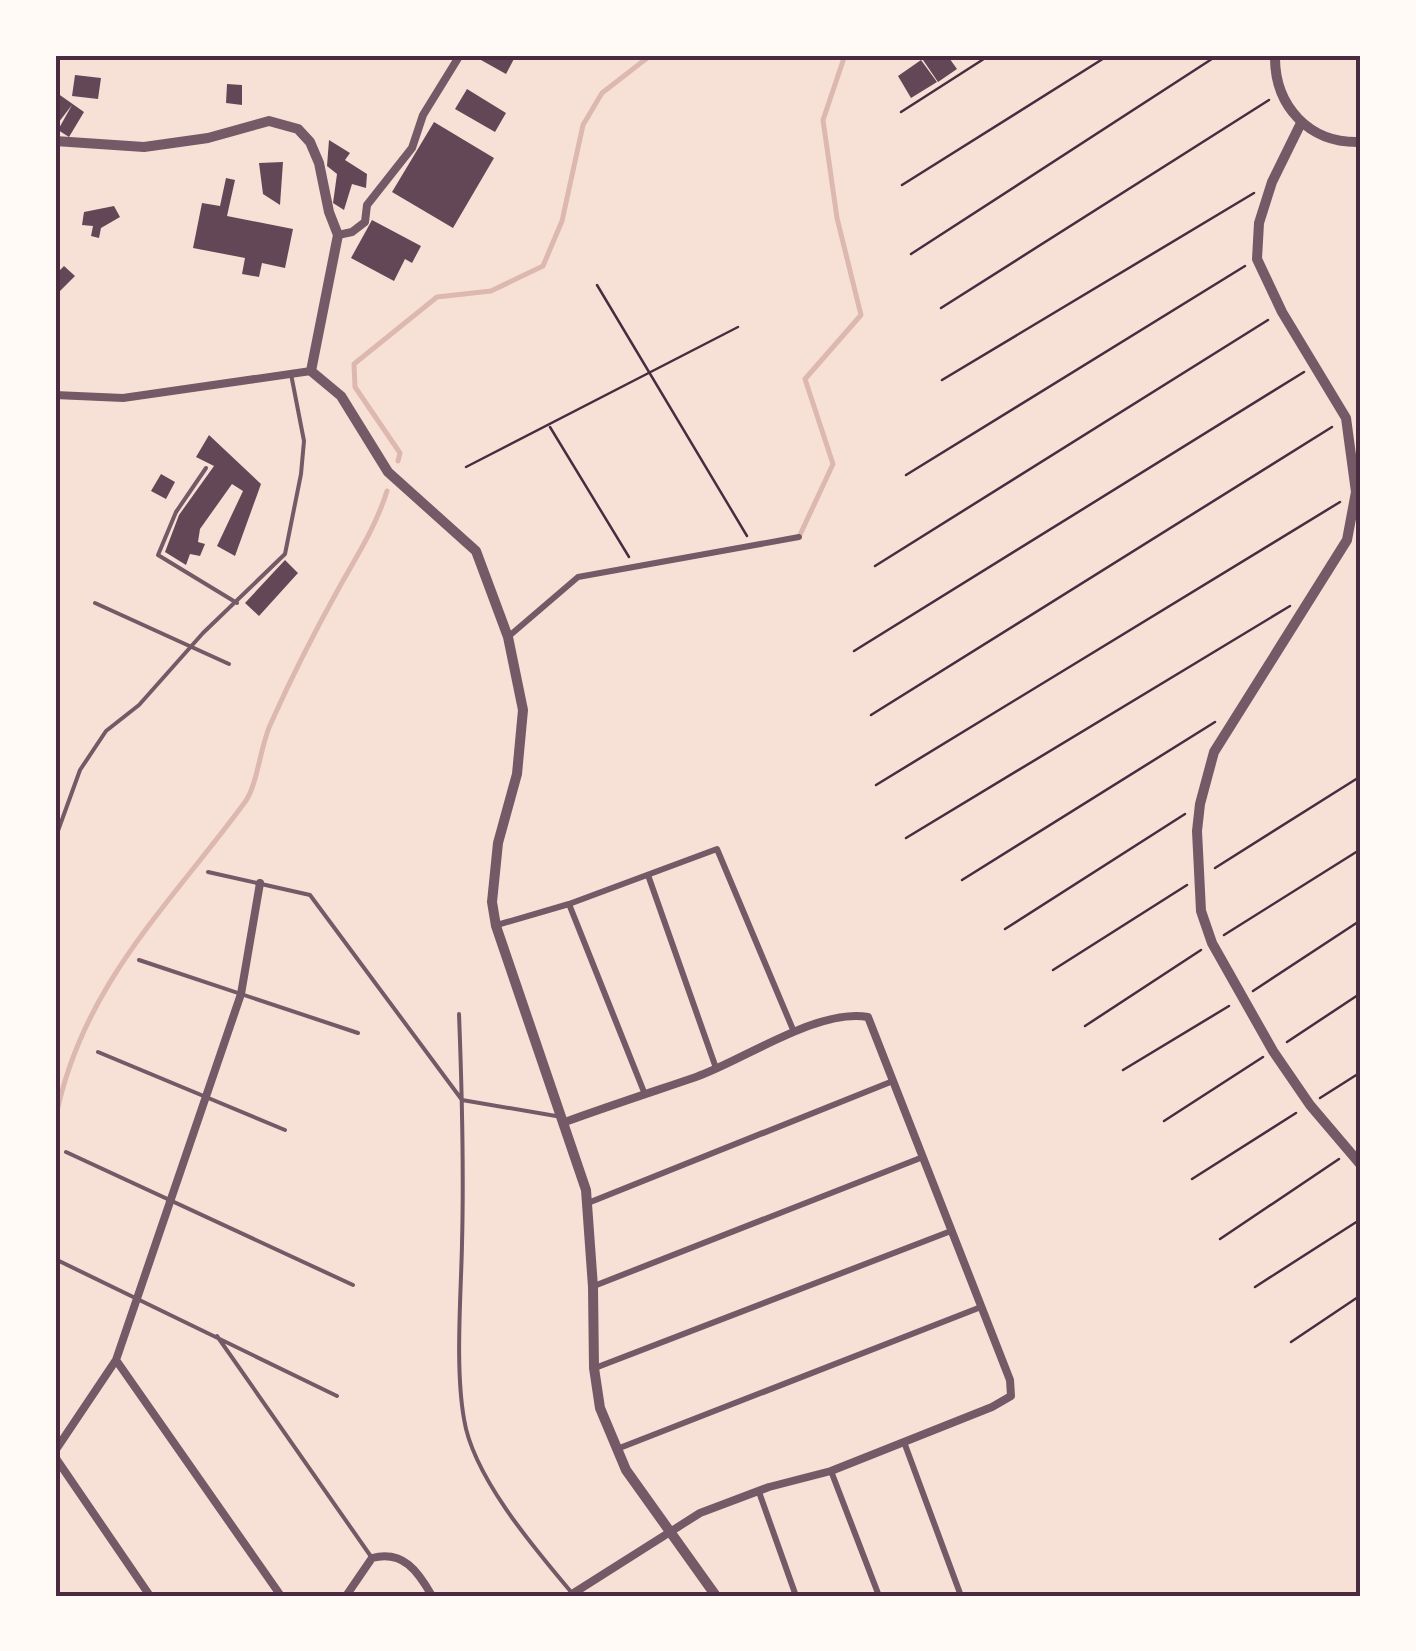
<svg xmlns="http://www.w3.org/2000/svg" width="1416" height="1651" font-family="'Noto Serif',serif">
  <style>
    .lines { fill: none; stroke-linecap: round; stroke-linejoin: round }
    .stream { stroke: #dcb8b0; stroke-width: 5 }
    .building { fill: #644757 }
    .path { stroke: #4a2c40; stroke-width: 2.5 }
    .service { stroke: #755966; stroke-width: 4 }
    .pedestrian { stroke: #755966; stroke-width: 6 }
    .minor { stroke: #755966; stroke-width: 8 }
    .tertiary { stroke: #755966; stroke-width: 10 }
    .neatline { fill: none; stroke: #4a2c40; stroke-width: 4 }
  </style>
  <rect width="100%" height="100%" fill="#f7e1d7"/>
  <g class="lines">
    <path class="stream" d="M398,461l2,-8 -45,-66 -1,-23 83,-67 54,-6 52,-25 19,-45 21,-96 19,-32 49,-38
      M799,537l34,-73 -28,-85 56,-64 -24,-97 -14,-98 22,-65
      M55,1121c26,-135 113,-214 190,-319 13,-18 15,-56 26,-79 21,-47 44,-92 69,-137 18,-32 36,-60 47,-95"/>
  </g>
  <path class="building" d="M472,55h44l-10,19z
    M932,55h15l10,14 -19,13 -15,-22z
    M921,60l16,22 -26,16 -13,-22z
    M75,75l26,3 -3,21 -26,-3z
    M227,84l15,1v20l-16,-2z
    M467,89l39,24 -11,19 -40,-23z
    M57,93l27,19 -15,25 -11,-7 14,-25 -17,22z
    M434,122l60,36 -41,70 -61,-36z
    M329,140l21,13 -5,7 22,14 -1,14 -14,-4 -8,26 -11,-7 4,-29 -10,-8z
    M283,162l-3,43 -17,-11 -4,-31z
    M226,178l9,2 -8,36 66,13 -8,39 -23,-5 -3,14 -17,-3 3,-16 -52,-10 9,-45 18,3z
    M114,206l6,11 -19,11 -2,10 -8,-2 2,-10 -11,-1 2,-13z
    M372,220l49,26 -9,17 -7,-4 -11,22 -43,-23z
    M64,266l11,10 -20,20v-21z
    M209,435l52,49 -26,72 -18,-10 26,-55 -11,-7 -32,45 -2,13 7,2 -5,12 -10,-2 -4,11 -21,-13 14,-37 35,-49 -18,-9z
    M161,474l14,8 -9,17 -15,-8z
    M285,560l13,13 -39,43 -14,-13z"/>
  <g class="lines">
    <path class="path" d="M901,112l89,-57
      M902,185l207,-130
      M911,254l307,-199
      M597,285l150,251
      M941,308l328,-208
      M942,380l312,-187
      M550,427l79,130
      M466,467l272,-140
      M906,475l339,-209
      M875,566l393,-246
      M854,651l450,-279
      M871,715l461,-288
      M876,785l464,-283
      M906,838l384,-232
      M1215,868l146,-92
      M962,880l253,-158
      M1005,929l180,-115
      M1224,935l137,-86
      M1053,970l134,-85
      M1253,991l108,-71
      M1085,1026l116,-76
      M1287,1042l74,-49
      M1123,1070l106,-64
      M1320,1098l41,-26
      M1164,1121l99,-64
      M1192,1179l104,-66
      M1220,1239l119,-80
      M1255,1287l106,-68
      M1291,1342l70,-47"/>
    <path class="service" d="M206,468l-30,44 -18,43 79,48
      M95,603l134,61
      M55,839l25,-69 26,-39 33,-26 64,-72 82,-79 16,-80 3,-33 -13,-67
      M208,872l102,23 152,205 94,16
      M139,960l219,73
      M459,1014c3,77 5,153 3,230 -1,52 -7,124 2,175 9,58 71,130 108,174
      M98,1052l187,78
      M66,1152l287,133
      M55,1259l282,137
      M217,1336l155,222"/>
    <path class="pedestrian" d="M508,637l70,-60 221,-40
      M648,875l68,193
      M569,904l75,188
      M497,925l72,-21 148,-55 77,183
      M588,1203l305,-122
      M594,1286l329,-129
      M595,1368l356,-137
      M904,1442l57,154
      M617,1449l364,-142
      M831,1471l48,125
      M759,1492l37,104"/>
    <path class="minor" d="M338,235l14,-3 13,-10 2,-17 45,-57 11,-33 37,-60
      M55,395l68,3 188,-27
      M260,883l-19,111 -125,366 165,236
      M565,1122c44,-16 87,-30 131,-45 48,-17 122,-69 172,-60l142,363 1,16 -19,11 -161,64 -62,16 -69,26 -131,83
      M55,1451l61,-91
      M55,1457l95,139
      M346,1596l26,-38c31,-8 46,13 60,38"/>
    <path class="tertiary" d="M1275,55c-1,51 34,89 86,87
      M1301,123l-29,59 -13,41 -2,36 25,53 64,106 10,74 -9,48 -133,212 -14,52 -3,27 4,80 11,32 61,108 37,54 51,60
      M55,141l89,6 64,-9 61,-17 29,8 12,13 9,21 10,49 9,23 -27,136 30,25 47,76 88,79 32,86 15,73 -6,64 -19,69 -6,59 4,24 90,264 7,97 1,81 6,40 26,62 90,126"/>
  </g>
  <rect width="1416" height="1651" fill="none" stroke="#fffaf5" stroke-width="115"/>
  <rect x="58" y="58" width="1300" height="1536" class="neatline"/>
</svg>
